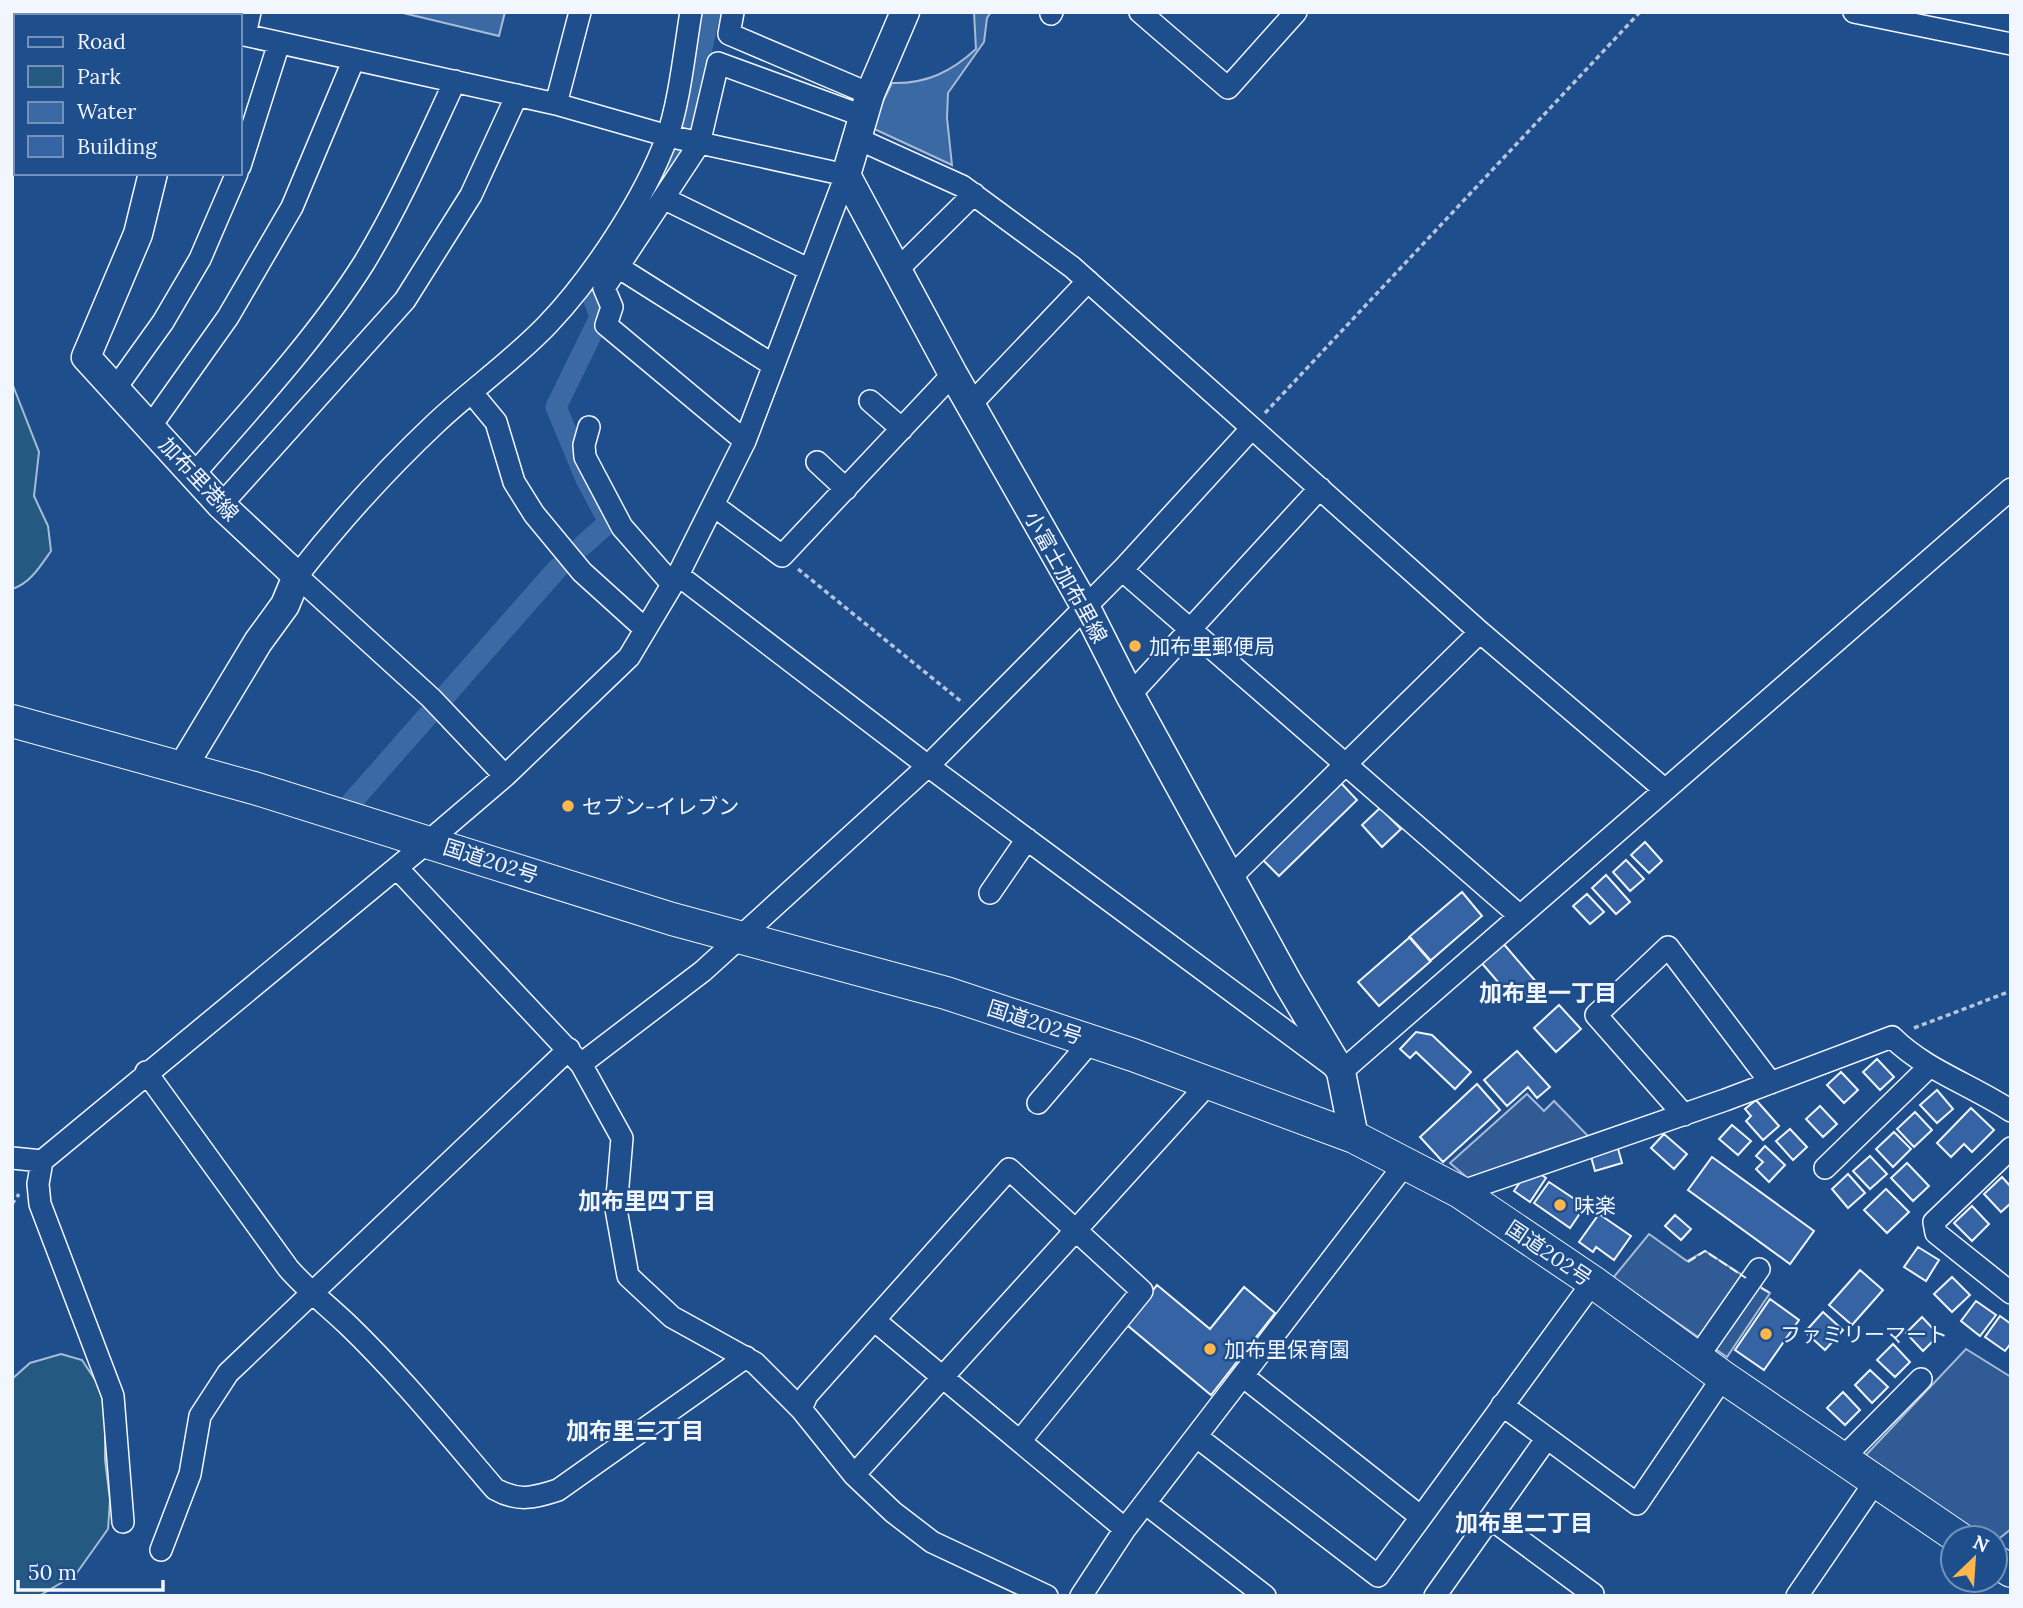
<svg xmlns="http://www.w3.org/2000/svg" width="2023" height="1608" font-family="Lora,'Noto Sans JP',serif">
  <style>
    .green { fill: #245a82; stroke: #a8bbd7; stroke-width: 2 }
    .parking { fill: #305b95; stroke: #a8bbd7; stroke-width: 2 }
    .water { fill: #3b69a3; stroke: #a8bbd7; stroke-width: 2 }
    .lines { fill: none; stroke-linecap: round; stroke-linejoin: round }
    .canal { stroke: #3b69a3; stroke-width: 21 }
    .building { fill: #3563a3; stroke: #f2f6ff; stroke-width: 2 }
    .minor-casing { stroke: #f2f6ff; stroke-width: 24 }
    .major-casing { stroke: #f2f6ff; stroke-width: 31 }
    .highway-casing { stroke: #f2f6ff; stroke-width: 34 }
    .path { stroke: #b3c4dc; stroke-width: 3.5; stroke-dasharray: 5 3.5; stroke-linecap: butt }
    .minor { stroke: #1f4e8c; stroke-width: 21 }
    .major { stroke: #1f4e8c; stroke-width: 28 }
    .highway { stroke: #1f4e8c; stroke-width: 32 }
    .fence { stroke: #f2f6ff; stroke-width: 2; stroke-dasharray: 9 3.5; stroke-linecap: butt }
    .poi-dot { fill: #ffb74d; stroke: #1f4e8c; stroke-width: 2.5 }
    .labels { text-anchor: middle; dominant-baseline: central; stroke-width: 5; stroke-linejoin: round; paint-order: stroke }
    .street-label { font-size: 21px; fill: #f2f6ff; stroke: #1f4e8c }
    .poi-label { font-size: 21px; fill: #f2f6ff; stroke: #1f4e8c; text-anchor: start }
    .neighbourhood-label { font-size: 23px; font-weight: bold; fill: #f2f6ff; stroke: #1f4e8c }
  </style>
  <rect width="100%" height="100%" fill="#1f4e8c"/>
  <path class="green" d="M12,383l27,69 -5,44 14,30 3,25c-10,14 -21,33 -39,38z
    M61,1354l21,6 23,35v65l5,40 -2,29 -32,45 -37,22h-27v-217l18,-16z"/>
  <path class="parking" d="M1527,1094l17,17 10,-10 35,36 -119,43 -20,-17z
    M1649,1234l38,27 18,-10 65,42 -43,64 -114,-79z
    M1966,1349l45,28v152l-16,13v-4h-11l-120,-81z"/>
  <path class="water" d="M399,12h106l-6,24z
    M974,12h17l-4,6 -3,24 -36,51 -1,25 5,47 -82,-38 22,-44c34,1 59,-11 84,-34z"/>
  <g class="lines">
    <path class="canal" d="M635,223l44,-70 31,-141
      M581,547l28,-25 -23,-43 -30,-72 44,-90 -9,-25 17,-28
      M350,804l208,-236"/>
  </g>
  <path class="building" d="M1340,782l17,18 -78,76 -18,-18z
    M1380,808l21,21 -19,18 -20,-22z
    M1645,842l17,19 -13,12 -18,-18z
    M1626,860l18,19 -14,12 -17,-19z
    M1606,875l24,27 -14,12 -24,-26z
    M1462,892l20,24 -52,45 -21,-24z
    M1587,894l17,18 -14,12 -17,-18z
    M1410,937l21,24 -52,45 -21,-24z
    M1502,942l36,42 -22,19 -36,-42z
    M1559,1005l22,24 -25,23 -22,-24z
    M1416,1032l16,3 39,37 -16,17 -39,-37 -6,6 -10,-9z
    M1517,1051l33,36 -13,11 -9,-11 -21,19 -23,-26z
    M1877,1059l17,18 -14,13 -17,-18z
    M1841,1072l17,18 -14,13 -17,-18z
    M1477,1084l23,26 -57,52 -23,-25z
    M1937,1090l16,19 -16,14 -17,-18z
    M1756,1100l23,26 -16,14 -17,-19 5,-5 -6,-7z
    M1820,1106l17,18 -14,13 -17,-18z
    M1971,1108l23,22 -22,22 -8,-8 -13,13 -14,-14z
    M1915,1112l17,18 -18,17 -17,-18z
    M1732,1125l19,16 -13,14 -19,-16z
    M1790,1129l17,18 -14,13 -17,-19z
    M1894,1132l17,17 -18,18 -17,-18z
    M1664,1134l23,20 -13,15 -23,-21z
    M1617,1145l5,18 -27,8 -5,-18z
    M1765,1146l20,19 -16,17 -13,-13 7,-7 -7,-6z
    M1870,1156l17,18 -17,15 -17,-18z
    M1712,1157l102,74 -24,33 -102,-74z
    M1907,1163l22,23 -16,15 -22,-23z
    M1536,1171l10,7 -16,24 -16,-11 11,-16z
    M1848,1174l17,19 -17,15 -16,-19z
    M2002,1177l9,10v16l-10,9 -17,-18z
    M1549,1182l36,24 -15,22 -36,-25z
    M1886,1189l23,23 -22,21 -23,-23z
    M1972,1206l17,18 -17,17 -18,-18z
    M1599,1214l32,22 -17,24 -18,-13 -3,5 -14,-10z
    M1675,1215l16,14 -10,11 -16,-14z
    M1918,1247l21,13 -13,21 -22,-14z
    M1860,1270l23,20 -31,35 -23,-20z
    M1952,1277l18,18 -18,17 -18,-18z
    M1157,1285l53,44 34,-42 31,26 -64,82 -84,-70z
    M1770,1299l29,21 -35,50 -29,-20z
    M1976,1301l20,14 -16,21 -19,-15z
    M1823,1312l20,18 -18,20 -20,-18z
    M2000,1316l11,8v19l-6,8 -20,-14z
    M1922,1317l17,18 -16,16 -17,-18z
    M1893,1344l17,18 -15,15 -18,-17z
    M1870,1370l18,17 -16,16 -17,-18z
    M1843,1392l17,18 -15,15 -18,-17z"/>
  <g class="lines">
    <g class="minor-casing">
      <path id="minor" d="M141,12l16,4
        M733,12l-4,22 141,60
        M1140,12l88,76 68,-76
        M1854,12l157,32
        M1051,14l1,-2
        M245,35l5,-23
        M12,86h4
        M556,104l24,-92
        M856,138l106,48 110,81 408,365 184,157
        M240,166l39,-123
        M663,198l147,72
        M618,267l155,98
        M896,271l78,-77
        M115,389l48,-67 37,-63 37,-86
        M472,393l24,29 18,60 20,32 48,58 63,57
        M870,401l32,28
        M970,405l118,-124
        M150,427l78,-110 64,-110 62,-148
        M589,427l-5,18 1,12 37,70 50,57
        M745,441l-139,-116 6,-18 -8,-19 95,-144 19,-81 145,53
        M817,462l29,27
        M193,475c57,-65 125,-139 171,-212 35,-58 62,-120 91,-182
        M221,505l184,-205 66,-105 46,-100
        M713,505l69,51 171,-182
        M1122,570l398,346
        M678,575l250,191 413,306 670,-583
        M1130,695l190,-207
        M505,776l-74,-78 -134,-122c43,-55 89,-106 139,-153 36,-34 78,-63 112,-99 44,-46 97,-126 119,-187 12,-32 18,-89 24,-125
        M397,868l184,196 41,74 -6,71 12,67 44,41 83,46 46,46 53,66 39,37 39,30 115,54
        M1230,878l250,-246
        M990,893l37,-54
        M581,1064l122,-93 225,-205 194,-196 130,-142
        M146,1072l142,196c18,21 39,37 59,56 53,51 100,109 148,165 23,13 39,9 63,1l188,-133
        M1038,1103l53,-62
        M1684,1115l-88,-100 72,-68 103,136
        M2011,1148l-77,74 2,11 75,60
        M12,1158l30,3 387,-320 76,-65 124,-119 49,-82 67,-134 101,-266 -178,-39 -112,-32 -316,-70
        M42,1161l-4,23 2,20 73,192 10,126
        M1825,1168l105,-102
        M1460,1192l265,-92 167,-63c33,33 80,48 119,74
        M874,1320l251,209
        M1697,1358l62,-89
        M1244,1377l177,140
        M1502,1405l135,99 86,-127
        M801,1409l6,-14 202,-226 133,122 -122,150
        M1197,1437l181,139 215,-294
        M1841,1460l80,-81
        M854,1475l355,-392
        M1145,1503l120,93
        M1490,1518l103,76
        M161,1550l29,-76 10,-58 28,-43 341,-324
        M1081,1596l44,-67 280,-365
        M1435,1596l112,-158
        M1797,1596l78,-114"/>
    </g>
    <g class="major-casing">
      <path id="major" d="M905,12l-35,82 -24,81 107,199 132,232 45,89 158,288 53,89 13,65
        M153,173l-15,61 -52,123 135,148 76,71 -12,29 -27,37 -76,126"/>
    </g>
    <g class="highway-casing">
      <path id="highway" d="M12,721l242,67 418,131 274,74 187,62 221,82 106,55 133,90 130,95 236,161
        M1995,1561l16,10"/>
    </g>
    <path class="path" d="M1265,413l375,-401
      M798,569l165,134
      M1914,1028l97,-37
      M12,1204l7,-10"/>
    <use href="#minor" class="minor"/>
    <use href="#major" class="major"/>
    <use href="#highway" class="highway"/>
    <path class="fence" d="M1688,1262l17,-11 41,27
      M1761,1288l9,5"/>
  </g>
  <g class="poi-dot">
    <circle cx="1135" cy="646" r="7"/>
    <circle cx="568" cy="806" r="7"/>
    <circle cx="1560" cy="1205" r="7"/>
    <circle cx="1766" cy="1334" r="7"/>
    <circle cx="1210" cy="1349" r="7"/>
  </g>
  <g class="labels">
    <g class="street-label">
      <text transform="translate(199 479) rotate(47)">加布里港線</text>
      <text transform="translate(1066 577) rotate(61)">小富士加布里線</text>
      <text transform="translate(491 861) rotate(18)">国道202号</text>
      <text transform="translate(1035 1022) rotate(18)">国道202号</text>
      <text transform="translate(1549 1253) rotate(34)">国道202号</text>
    </g>
    <g class="poi-label">
      <text x="1149" y="646">加布里郵便局</text>
      <text x="582" y="806">セブン-イレブン</text>
      <text x="1574" y="1205">味楽</text>
      <text x="1780" y="1334">ファミリーマート</text>
      <text x="1224" y="1349">加布里保育園</text>
    </g>
    <g class="neighbourhood-label">
      <text x="1548" y="992">加布里一丁目</text>
      <text x="647" y="1200">加布里四丁目</text>
      <text x="635" y="1430">加布里三丁目</text>
      <text x="1524" y="1522">加布里二丁目</text>
    </g>
  </g>
  <rect width="2023" height="1608" fill="none" stroke="#f2f6ff" stroke-width="28"/>
  <rect x="14" y="14" width="228" height="161" fill="#1f4e8c" stroke="#7391ba" stroke-width="2"/>
  <rect x="28" y="37" width="35" height="10" fill="#1f4e8c" stroke="#7391ba" stroke-width="2"/>
  <text x="77" y="49" font-size="21" fill="#f2f6ff">Road</text>
  <rect x="28" y="66" width="35" height="21" fill="#245a82" stroke="#7391ba" stroke-width="2"/>
  <text x="77" y="84" font-size="21" fill="#f2f6ff">Park</text>
  <rect x="28" y="102" width="35" height="21" fill="#3b69a3" stroke="#7391ba" stroke-width="2"/>
  <text x="77" y="119" font-size="21" fill="#f2f6ff">Water</text>
  <rect x="28" y="136" width="35" height="21" fill="#3563a3" stroke="#7391ba" stroke-width="2"/>
  <text x="77" y="154" font-size="21" fill="#f2f6ff">Building</text>
  <g transform="translate(1974 1559) rotate(25)"><circle r="33" fill="#1f4e8c" stroke="#7391ba" stroke-width="2"/>
  <path d="M0-5L12 26L0 18L-12 26Z" fill="#ffb74d"/>
  <text y="-10" font-size="19" font-weight="bold" text-anchor="middle" fill="#f2f6ff">N</text>
  </g>
  <path d="M18 1580v10h145v-10" fill="none" stroke="#f2f6ff" stroke-width="3.5"/>
  <text x="28" y="1580" font-size="21" fill="#f2f6ff" stroke="#1f4e8c" stroke-width="5" paint-order="stroke">50 m</text>
</svg>
